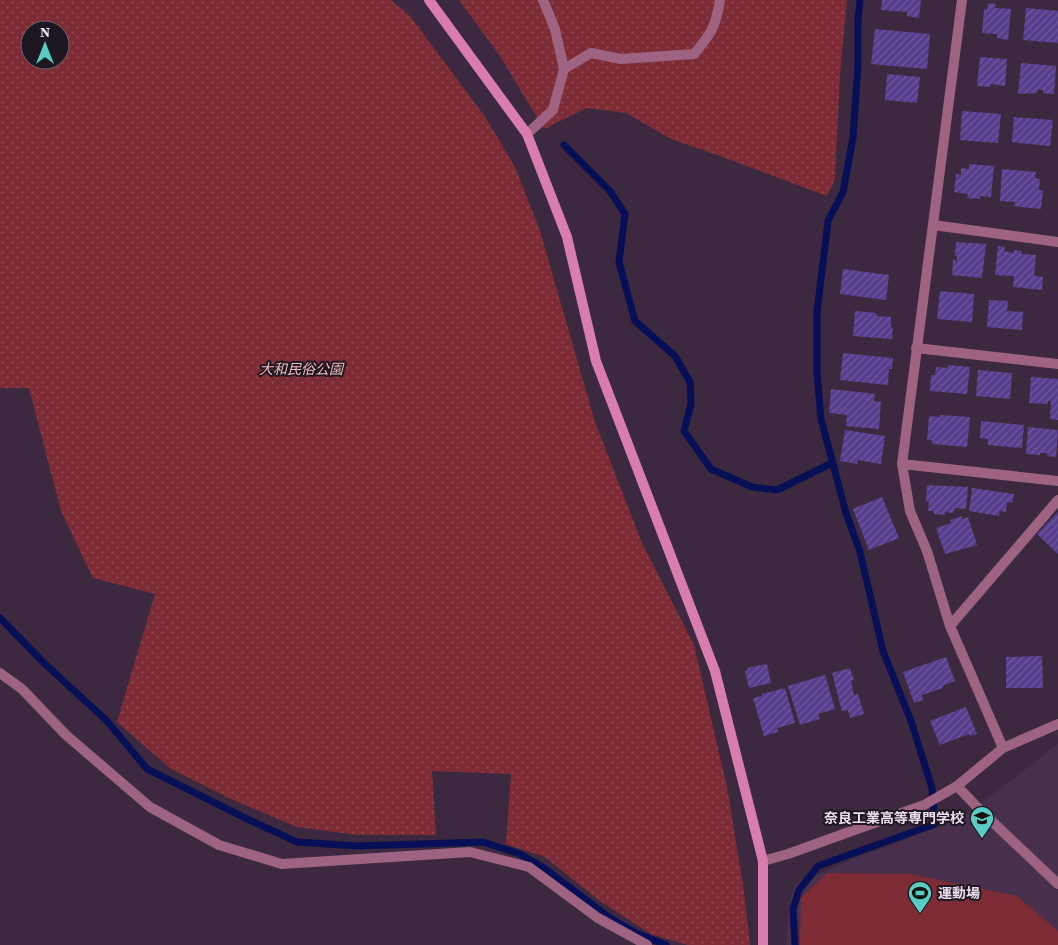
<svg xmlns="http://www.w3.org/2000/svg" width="1058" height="945" font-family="'Source Serif 4','Noto Sans JP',serif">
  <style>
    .built { fill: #48304c }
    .grass { fill: #7d2c36 }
    .park { fill: url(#park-dots); fill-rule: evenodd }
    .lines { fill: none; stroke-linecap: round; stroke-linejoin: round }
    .stream { stroke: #070f56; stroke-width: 7 }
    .building { fill: url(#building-hatch) }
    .lane { stroke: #9d6380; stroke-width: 10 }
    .street { stroke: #9d6380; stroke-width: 10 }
    .secondary { stroke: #d97eac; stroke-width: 10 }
    .labels { text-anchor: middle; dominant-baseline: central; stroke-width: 4; stroke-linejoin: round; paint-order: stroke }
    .park-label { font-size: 14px; font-style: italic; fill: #f3bec0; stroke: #1e1620 }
    .poi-label { font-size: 14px; font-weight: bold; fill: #ecdfed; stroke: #1e1620; text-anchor: end }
  </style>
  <defs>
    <pattern id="park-dots" width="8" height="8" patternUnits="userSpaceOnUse" patternTransform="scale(1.25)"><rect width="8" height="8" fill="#7d2c36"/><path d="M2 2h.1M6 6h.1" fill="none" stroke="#904a53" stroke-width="1.8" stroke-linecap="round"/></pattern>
    <pattern id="building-hatch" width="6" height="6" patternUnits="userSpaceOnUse" patternTransform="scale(1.25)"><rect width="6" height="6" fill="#563e8d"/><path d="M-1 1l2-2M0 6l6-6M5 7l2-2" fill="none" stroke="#6e599d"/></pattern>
  </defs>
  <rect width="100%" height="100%" fill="#3c293f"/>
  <path class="built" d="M1058,744v201h-272l4,-43 5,-18 56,-24 111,-42z"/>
  <path class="grass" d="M827,873l83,1 107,22 41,35v14h-258l1,-47z"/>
  <path class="park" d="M0,0h391l19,16 76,102 30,51 24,62 55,191 47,121 52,102 33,142 16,98 7,60h-62l-37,-11 -51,-33 -55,-44 -39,-13 5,-70 -79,-3 4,64h-78l-61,-8 -64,-27 -62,-31 -54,-47 38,-128 -62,-16 -32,-67 -32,-123h-29zM30,30h30v30h-30z
    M459,0h388l-7,74 -5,105 -8,17 -107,-40 -49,-17 -45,-26 -39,-5 -43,21 -44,-73z"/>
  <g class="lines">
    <path class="stream" d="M564,145l46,46 15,23 -6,48 16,59 40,35 15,26 1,22 -7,27 27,38 41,18 25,3 55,-27
      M0,618l45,46 62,57 40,48 100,50 50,23 60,4 126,-4 37,12 24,14 66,50 26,15 30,12
      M795,945l-2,-36 6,-19 19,-24 117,-42 -3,-36 -21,-67 -28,-70 -23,-99 -14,-39 -25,-94 -4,-45v-62l11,-91 15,-29 10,-54 5,-74v-45l2,-19"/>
  </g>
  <path class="building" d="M882,0h39l-2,18 -12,-2v-4l-26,-2z
    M988,3l8,1 -1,4 16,1 -3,31 -11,-2v-4l-15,-1 2,-24 3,1z
    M1026,8l32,3v32l-35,-3z
    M875,29l55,5 -3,35 -56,-5z
    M980,57l27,2 -2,27 -14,-2 -1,3 -13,-1z
    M1021,63l35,3 -2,28 -11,-1v-3l-5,-1 -1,4 -19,1z
    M887,74l33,3 -3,26 -32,-3z
    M962,111l39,3 -3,29 -38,-3z
    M1014,117l39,3 -3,26 -38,-4z
    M969,164l25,2 -3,31 -11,-1v3l-13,-1 1,-4 -14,-2 2,-18 5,1v-7l8,1z
    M1002,169l34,3 -1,6 5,1 -1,11h4l-2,19 -27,-3 1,-4 -15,-1z
    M956,242l30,2 -4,34 -30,-3 1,-15 4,1v-5h-2z
    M998,246l7,1 -1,4 10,2v-3l8,1 -1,3 15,1 -2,21 9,1 -1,13 -29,-3 1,-11 -19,-1z
    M843,269l46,6 -3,25 -46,-6z
    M940,291l34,3 -2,28 -35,-3z
    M989,300l19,1 -1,10 16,1 -1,18 -35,-3z
    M855,311l22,2 -1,3 15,1v10l2,1 -1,11 -39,-3z
    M843,353l50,5 -1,11h-3l-1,16 -48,-5z
    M948,365l22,2 -3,27 -37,-3 1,-16h4l1,-8 12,1z
    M978,370l34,3 -2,26 -34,-3z
    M1031,377l27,2v41l-8,-1 1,-18h-3v3l-19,-1z
    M831,389l44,5 -1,7 7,1 -2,27 -33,-3 1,-11 -18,-2z
    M940,415l30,2 -3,30 -35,-3v-4h-5l2,-24 11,1z
    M981,421l43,4 -2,23 -34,-3v-6l-8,-1z
    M1028,427l30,3 -2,27 -9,-1 1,-3h-8v2l-14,-1z
    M845,430l40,6 -4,28 -23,-4 -1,4 -17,-3z
    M927,485l41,2 -2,22 -12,-1v5l-9,-1v3l-11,-1v-3h-6l1,-9 -3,-1z
    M972,488l42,6 -2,9 -5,-1 -1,10 -6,-1 -1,5 -30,-5z
    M882,497l17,41 -30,12 -16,-41z
    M1058,512v42l-21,-20z
    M962,516v3l6,-2 9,28 -32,9 -9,-26 15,-5 -1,-3z
    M1042,656l1,32h-37v-31z
    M946,657l9,24 -13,5 1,2 -21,7 1,5 -9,3 -11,-31z
    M767,664l4,19 -22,5 -4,-17 3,-1 -1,-2z
    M850,668l4,12h-3l3,15 4,-1 6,20 -14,4 -2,-8 -6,1 -10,-38z
    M825,675l10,34 -17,5 2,5 -20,6 -12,-39z
    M785,688l10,35 -18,5 1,4 -14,4 -11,-38 9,-2v-2z
    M966,707l11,27 -7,2 -1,-2 -29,11 -10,-24z"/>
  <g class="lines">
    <path class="lane" d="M564,69l27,-16 30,6 73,-5c17,-20 22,-28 26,-54
      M527,134l26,-24 11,-41 -9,-40 -12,-29
      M957,786l22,23 79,75"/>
    <path class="street" d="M962,0l-60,464 8,47 17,40 23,75 53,122
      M933,225l125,17
      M916,348l142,16
      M902,464l156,17
      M950,626l108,-126
      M0,673l22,16 44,46 84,72 69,38 63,19 188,-12 59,15 69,51 49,27
      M763,861l25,-7 136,-49 33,-19 46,-38 55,-24"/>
    <path class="secondary" d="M429,0l98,134 40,103 29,124 119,310 48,190v84"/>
  </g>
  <defs>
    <g id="school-pin" transform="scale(1.25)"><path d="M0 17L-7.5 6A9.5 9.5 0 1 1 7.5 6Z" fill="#57cec1" stroke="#1e1620"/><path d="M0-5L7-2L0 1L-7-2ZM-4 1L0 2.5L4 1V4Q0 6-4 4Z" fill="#111"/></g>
    <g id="stadium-pin" transform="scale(1.25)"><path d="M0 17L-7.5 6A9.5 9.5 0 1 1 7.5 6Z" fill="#57cec1" stroke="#1e1620"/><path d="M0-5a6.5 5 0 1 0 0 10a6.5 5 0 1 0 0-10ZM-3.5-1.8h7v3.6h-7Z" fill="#111"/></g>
  </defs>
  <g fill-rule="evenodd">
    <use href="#school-pin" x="982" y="818"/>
    <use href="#stadium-pin" x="920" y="893"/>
  </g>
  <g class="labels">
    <g class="park-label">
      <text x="301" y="369">大和民俗公園</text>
    </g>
    <g class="poi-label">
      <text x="964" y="818">奈良工業高等専門学校</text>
      <text x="938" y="893" text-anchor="start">運動場</text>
    </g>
  </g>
  <g transform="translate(45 45)"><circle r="24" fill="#1e1620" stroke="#706672"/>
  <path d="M0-4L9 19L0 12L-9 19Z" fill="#57cec1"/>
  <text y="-8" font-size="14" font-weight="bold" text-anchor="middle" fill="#ecdfed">N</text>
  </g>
</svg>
